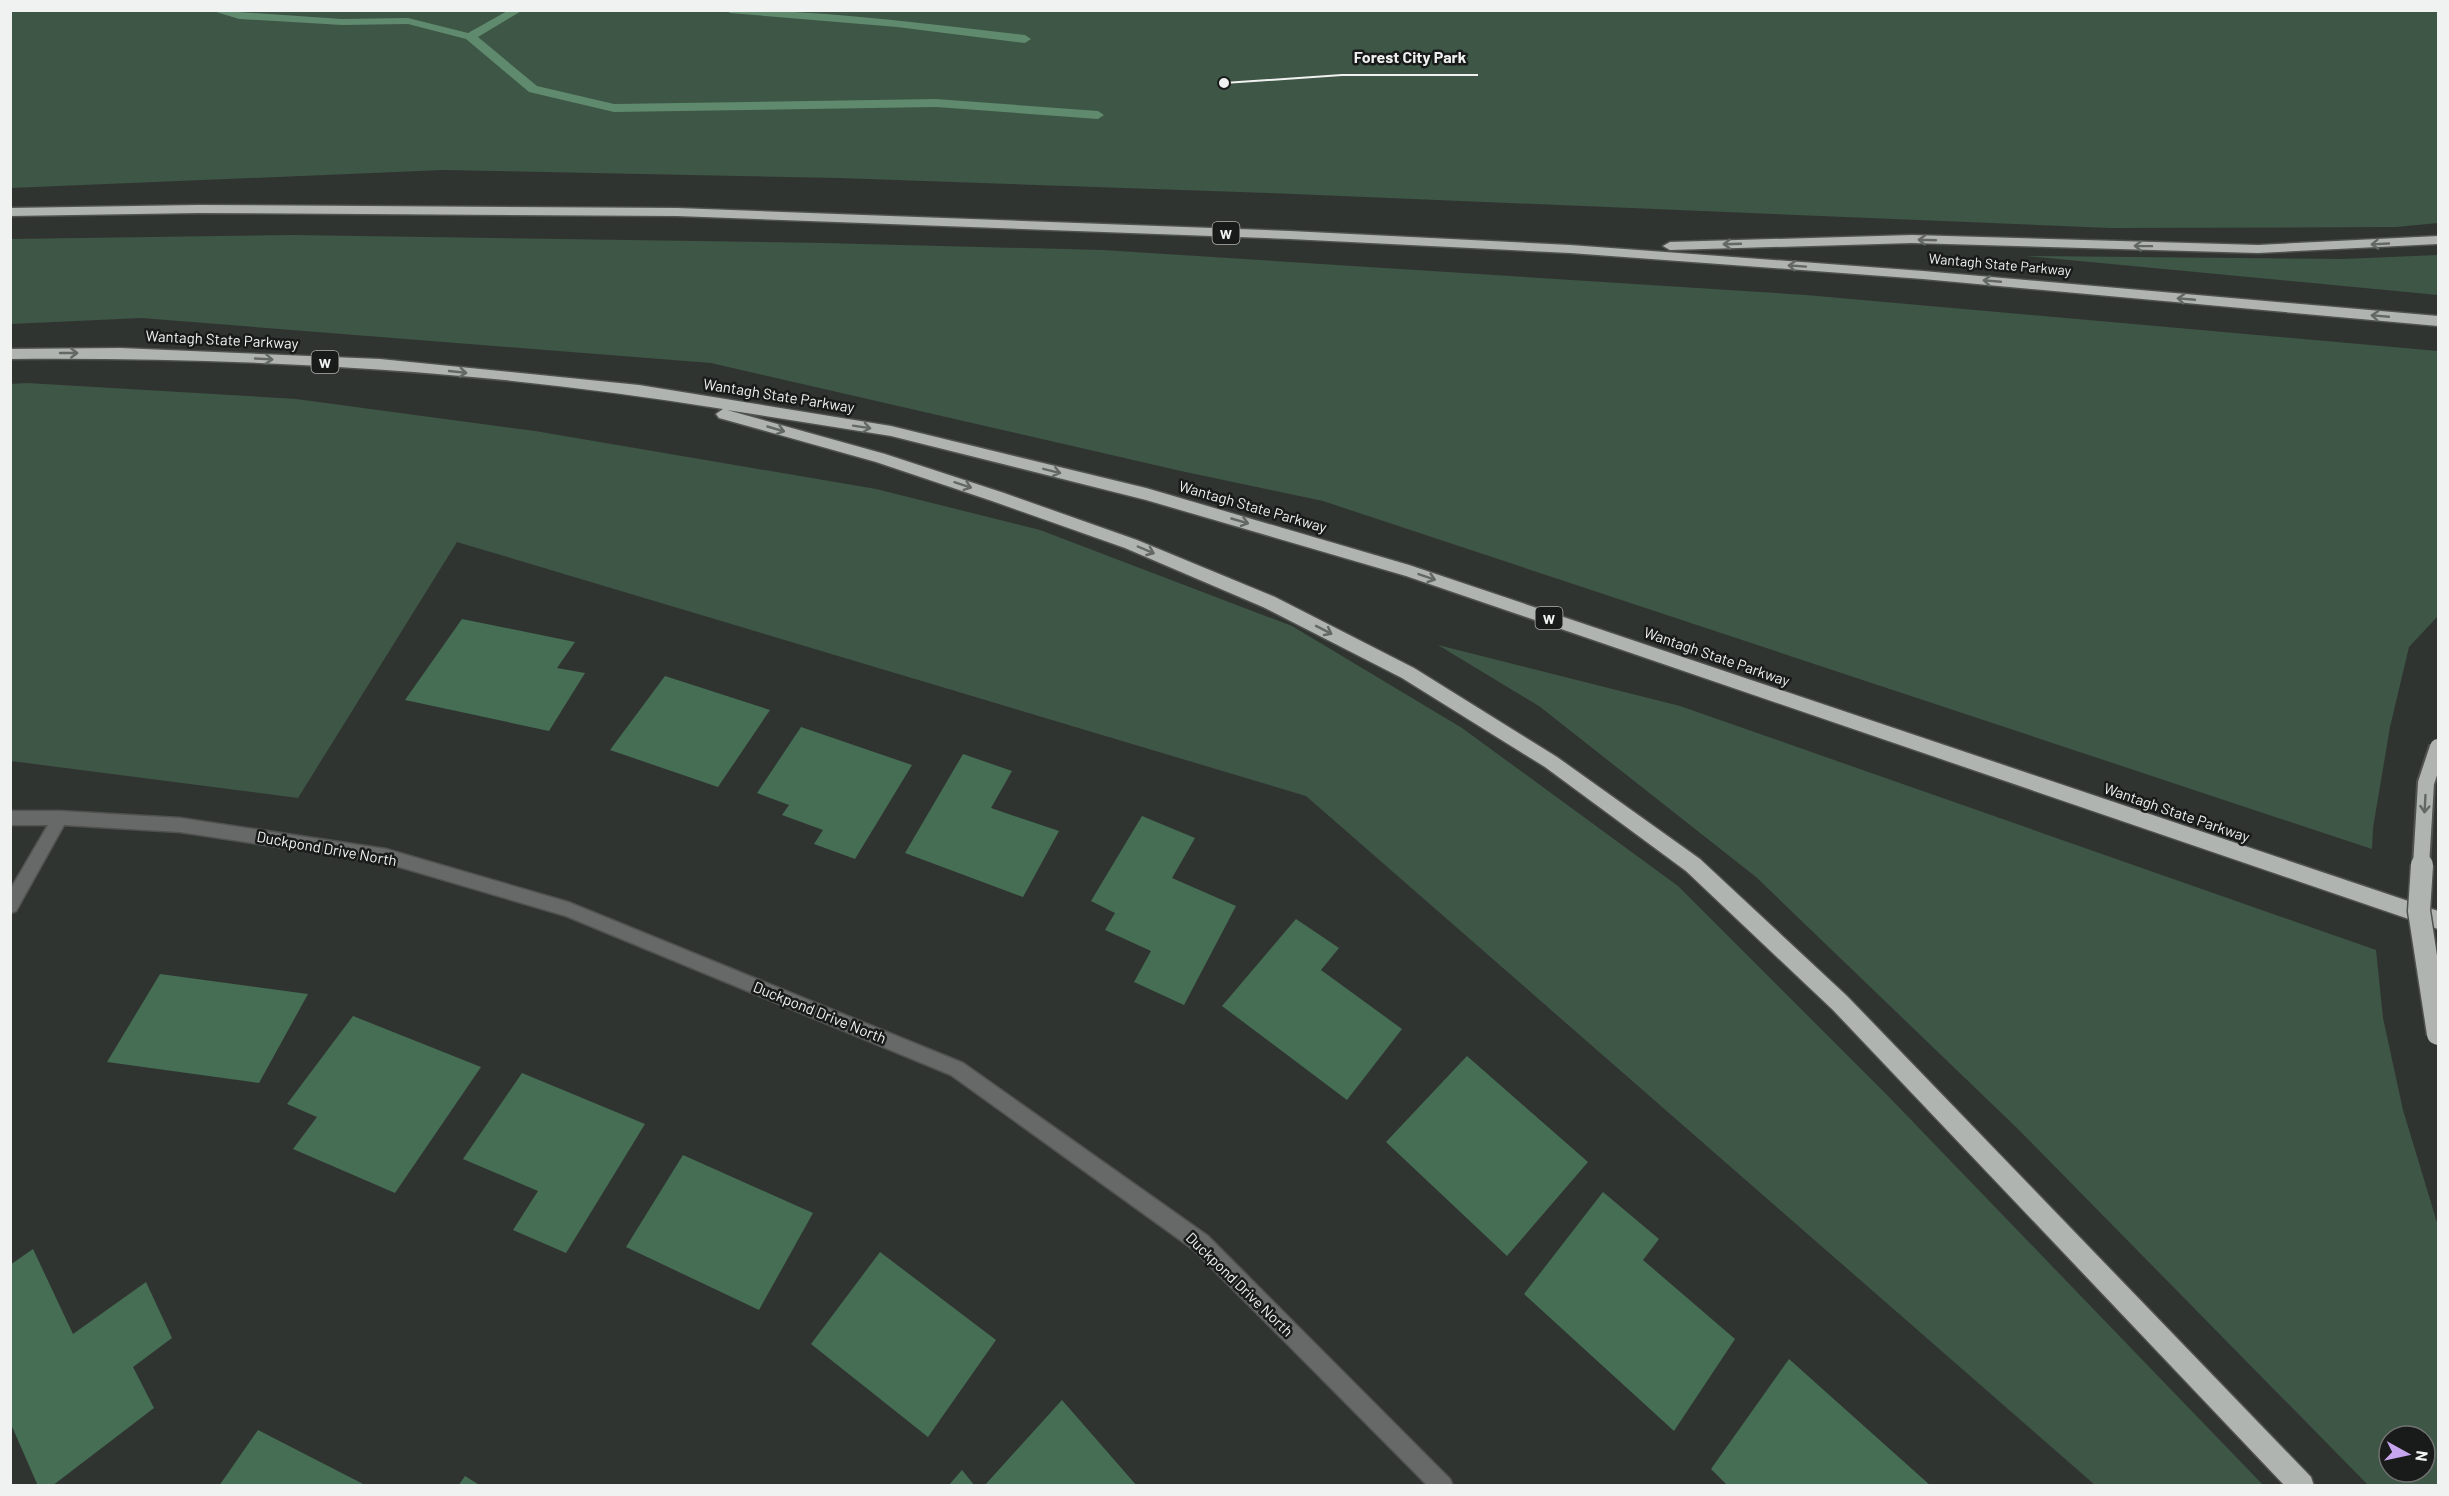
<svg xmlns="http://www.w3.org/2000/svg" width="2449" height="1496" font-family="Barlow,sans-serif">
  <style>
    .green { fill: #3e5646; fill-rule: evenodd }
    .lines { fill: none; stroke-linecap: round; stroke-linejoin: round }
    .stream { fill: #5f8a6e; fill-rule: evenodd }
    .building { fill: #456e54 }
    .minor-casing { stroke: #4f5250; stroke-width: 3 }
    .motorway-casing { stroke: #4f5250; stroke-width: 3 }
    .minor { fill: #676968; fill-rule: evenodd }
    .motorway { fill: #afb4b0; fill-rule: evenodd }
    .motorway-bridge-far1-casing { stroke: #4f5250; stroke-width: 20; stroke-linecap: butt }
    .motorway-bridge-casing { stroke: #4f5250; stroke-width: 25; stroke-linecap: butt }
    .motorway-bridge-far1 { stroke: #afb4b0; stroke-width: 16 }
    .motorway-bridge { stroke: #afb4b0; stroke-width: 22 }
    .oneway { stroke: #646865 }
    .labels { text-anchor: middle; dominant-baseline: central; stroke-width: 5; stroke-linejoin: round; paint-order: stroke }
    .shield { fill: #191b1a; stroke: #b0b2b0; stroke-width: 1.5 }
    .shield-label { font-size: 14px; font-weight: bold; fill: #f0f2f1 }
    .far-street-label { font-size: 14px; fill: #f0f2f1; stroke: #191b1a }
    .street-label { font-size: 15px; fill: #f0f2f1; stroke: #191b1a }
    .leader { fill: none; stroke: #f0f2f1; stroke-width: 2 }
    .callout-dot { fill: #f0f2f1; stroke: #191b1a; stroke-width: 2 }
    .callout-label { font-size: 16px; text-anchor: middle; font-weight: bold; fill: #f0f2f1; stroke: #191b1a; stroke-width: 5; stroke-linejoin: round; paint-order: stroke }
  </style>
  <rect width="100%" height="100%" fill="#303431"/>
  <path class="green" d="M10,11h2428v212l-42,4 -286,1 -841,-35 -430,-15 -396,-8 -432,18z
    M293,235l530,8 280,7 703,45 632,56v265l-29,31 -19,80 -17,101 -1,21 -1049,-348 -142,-30 -470,-108 -570,-45 -130,6v-85z
    M2438,255v40l-412,-39 317,3z
    M27,383l269,16 239,32 341,58 164,41 252,96 170,102 216,158 211,211 374,388h-168l-789,-689 -849,-254 -159,256 -287,-37 -1,-377z
    M1438,645l242,61 696,244 7,68 20,92 35,116v259h-70l-350,-356 -262,-252 -217,-171zM2389,1436h36v36h-36z"/>
  <g class="lines">
    <path class="stream" d="M210,10l132,9 66,-1 60,15 41,-23h14l-45,27 59,49 77,18 322,-5 162,12 6,4 -6,4 -162,-12 -322,5 -85,-20 -63,-53 -58,-15 -66,1 -103,-6z
      M725,10c100,0 200,14 300,25l6,4 -6,4 -128,-16 -167,-14z"/>
  </g>
  <path class="building" d="M462,619l113,23 -18,26 28,5 -36,58 -144,-31z
    M665,676l105,34 -52,77 -108,-37z
    M801,727l111,38 -57,94 -41,-15 9,-14 -41,-15 7,-10 -32,-12z
    M963,754l49,17 -21,37 68,23 -36,66 -118,-44z
    M1142,816l53,22 -23,40 64,28 -52,99 -50,-23 17,-31 -46,-21 10,-17 -24,-12z
    M1296,919l43,29 -18,22 81,59 -55,71 -125,-94z
    M160,974l148,20 -49,89 -152,-21z
    M353,1016l128,51 -86,126 -102,-44 24,-32 -30,-13z
    M1467,1056l121,106 -81,94 -121,-114z
    M522,1073l123,51 -79,129 -53,-23 25,-39 -75,-32z
    M683,1155l130,58 -54,97 -133,-63z
    M1603,1192l56,47 -16,21 92,79 -61,92 -150,-137z
    M33,1249l40,85 73,-52 26,56 -39,29 21,41 -102,78h-14l-28,-64v-157z
    M880,1252l116,88 -68,97 -117,-93z
    M1789,1359l142,127h-203l-17,-17z
    M1062,1400l75,86h-153z
    M258,1430l109,56h-148z
    M962,1470l13,16h-27z
    M465,1476l16,10h-23z"/>
  <g class="lines">
    <g class="minor-casing">
      <path id="minor" d="M10,811h50l120,7 206,31 182,53 395,161 245,173 242,243 3,7h-25l-234,-236 -243,-175 -385,-159 -180,-53 -206,-31 -116,-7 -48,86 -6,2v-23l38,-65h-38z"/>
    </g>
    <g class="motorway-casing">
      <path id="motorway" d="M198,205l479,3 613,23 280,14 353,26 515,45v10l-515,-47 -353,-26 -280,-14 -613,-23 -479,-3 -188,3v-8z
        M1912,235l346,10 180,-9v8l-180,9 -346,-10 -242,7 -7,-4 7,-4z
        M120,348l260,11 259,26 252,41 255,62 263,77 1029,346v18l-1032,-353 -260,-76 -255,-64 -164,-26 158,44 119,39 133,47 138,57 139,71 143,89 143,102 147,137 464,481 3,9h-29l-452,-476 -147,-139 -141,-104 -143,-89 -139,-71 -138,-59 -133,-47 -116,-39 -157,-44 -3,-4 7,-5c-235,-39 -475,-52 -713,-50v-10z"/>
    </g>
    <use href="#minor" class="minor"/>
    <use href="#motorway" class="motorway"/>
    <g class="motorway-bridge-far1-casing">
      <path id="motorway-bridge-far1" d="M2421,866l5,-83 12,-36"/>
    </g>
    <g class="motorway-bridge-casing">
      <path id="motorway-bridge" d="M2422,865l-3,46 19,123"/>
    </g>
    <use href="#motorway-bridge-far1" class="motorway-bridge-far1"/>
    <use href="#motorway-bridge" class="motorway-bridge"/>
  </g>
  <defs><path id="oneway-shaft" d="M-6 0H5M1.5-3L5.5 0L1.5 3" fill="none" stroke-width="1.6" stroke-linecap="round" stroke-linejoin="round" transform="scale(1.5)"/></defs>
  <g class="oneway">
    <use href="#oneway-shaft" transform="translate(1927 240) rotate(-178)"/>
    <use href="#oneway-shaft" transform="translate(1732 244) rotate(178)"/>
    <use href="#oneway-shaft" transform="translate(2380 244) rotate(177)"/>
    <use href="#oneway-shaft" transform="translate(2143 246) rotate(-179)"/>
    <use href="#oneway-shaft" transform="translate(1797 266) rotate(-176)"/>
    <use href="#oneway-shaft" transform="translate(1992 281) rotate(-175)"/>
    <use href="#oneway-shaft" transform="translate(2186 299) rotate(-175)"/>
    <use href="#oneway-shaft" transform="translate(2380 316) rotate(-175)"/>
    <use href="#oneway-shaft" transform="translate(69 353)"/>
    <use href="#oneway-shaft" transform="translate(264 359) rotate(3)"/>
    <use href="#oneway-shaft" transform="translate(458 372) rotate(6)"/>
    <use href="#oneway-shaft" transform="translate(862 427) rotate(9)"/>
    <use href="#oneway-shaft" transform="translate(776 429) rotate(16)"/>
    <use href="#oneway-shaft" transform="translate(1052 471) rotate(14)"/>
    <use href="#oneway-shaft" transform="translate(963 485) rotate(18)"/>
    <use href="#oneway-shaft" transform="translate(1240 521) rotate(16)"/>
    <use href="#oneway-shaft" transform="translate(1146 550) rotate(23)"/>
    <use href="#oneway-shaft" transform="translate(1427 577) rotate(19)"/>
    <use href="#oneway-shaft" transform="translate(1324 630) rotate(27)"/>
    <use href="#oneway-shaft" transform="translate(2425 804) rotate(93)"/>
  </g>
  <g class="labels">
    <g class="shield">
      <rect x="1212.5" y="222" width="27" height="22" rx="4.5"/>
      <rect x="311.5" y="351" width="27" height="22" rx="4.5"/>
      <rect x="1535.5" y="607" width="27" height="22" rx="4.5"/>
    </g>
    <g class="shield-label">
      <text x="1226" y="233">W</text>
      <text x="325" y="362">W</text>
      <text x="1549" y="618">W</text>
    </g>
    <g class="far-street-label">
      <text transform="translate(2000 264) rotate(5)">Wantagh State Parkway</text>
    </g>
    <g class="street-label">
      <text transform="translate(222 339) rotate(3)">Wantagh State Parkway</text>
      <text transform="translate(779 395) rotate(9)">Wantagh State Parkway</text>
      <text transform="translate(1253 506) rotate(16)">Wantagh State Parkway</text>
      <text transform="translate(1717 656) rotate(19)">Wantagh State Parkway</text>
      <text transform="translate(2177 812) rotate(19)">Wantagh State Parkway</text>
      <text transform="translate(327 848) rotate(10)">Duckpond Drive North</text>
      <text transform="translate(820 1012) rotate(22)">Duckpond Drive North</text>
      <text transform="translate(1240 1284) rotate(44)">Duckpond Drive North</text>
    </g>
  </g>
  <path class="leader" d="M1224 83L1342 75H1478"/>
  <circle class="callout-dot" cx="1224" cy="83" r="6"/>
  <g class="callout-label">
    <text x="1410" y="63">Forest City Park</text>
  </g>
  <rect width="2449" height="1496" fill="none" stroke="#f0f2f1" stroke-width="24"/>
  <g transform="translate(2407 1454) rotate(98)"><circle r="28" fill="#191b1a" stroke="#6f7170" stroke-width="1.5"/>
  <path d="M0-4.5L10 22L0 15L-10 22Z" fill="#c8a6ef"/>
  <text y="-9" font-size="16" font-weight="bold" text-anchor="middle" fill="#f0f2f1">N</text>
  </g>
</svg>
